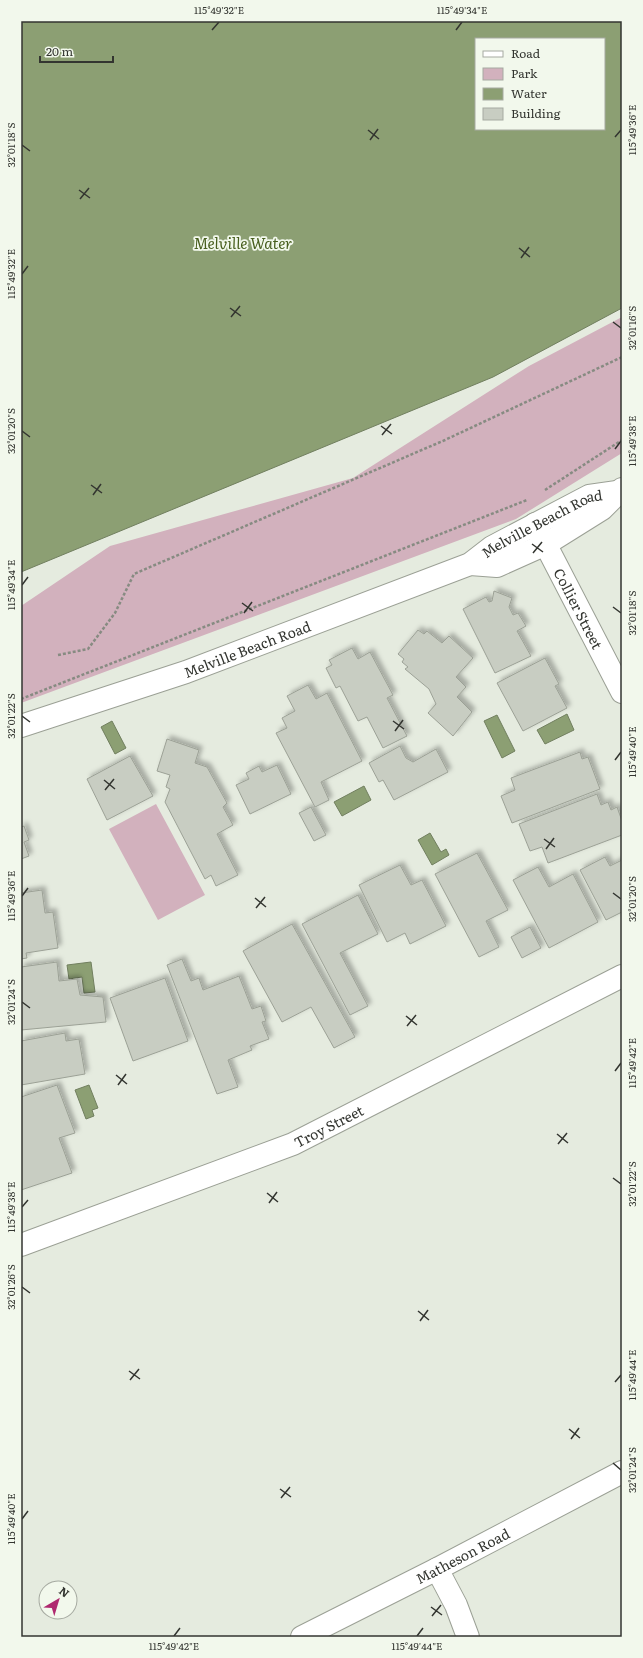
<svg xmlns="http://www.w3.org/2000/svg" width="643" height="1658" font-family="Literata,serif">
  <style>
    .green { fill: #d2b1bd }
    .water { fill: #8c9f73; stroke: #717f5f; fill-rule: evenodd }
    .building { fill: #c8cdc2; stroke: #9ca196; filter: url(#shadow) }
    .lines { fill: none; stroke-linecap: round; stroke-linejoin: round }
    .minor-casing { stroke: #9ba095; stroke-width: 24 }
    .path { stroke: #878b82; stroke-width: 2.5; stroke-dasharray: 3 2; stroke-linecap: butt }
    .minor { stroke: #fff; stroke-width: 22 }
    .ticks { fill: none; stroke: #333530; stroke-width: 1.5 }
    .labels { text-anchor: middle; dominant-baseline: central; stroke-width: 3.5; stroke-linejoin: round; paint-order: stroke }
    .street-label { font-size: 14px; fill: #333530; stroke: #f2f8ec }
    .water-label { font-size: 15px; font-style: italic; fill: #465d1c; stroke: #f2f8ec }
    .neatline { fill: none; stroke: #333530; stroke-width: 1.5 }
    .ticks-label { font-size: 10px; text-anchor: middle; fill: #333530 }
  </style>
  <defs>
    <filter id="shadow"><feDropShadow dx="3.5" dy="-3.5" stdDeviation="2" flood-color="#0004"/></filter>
  </defs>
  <rect width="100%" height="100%" fill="#e5ebdf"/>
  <path class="green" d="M622,317v136l-106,66 -495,184v-97l89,-60 243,-68 176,-112z
    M156,804l49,91 -47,25 -49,-91z"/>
  <path class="water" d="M21,21h601v287l-129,69 -472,195zM476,39h128v90h-128z
    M567,714l7,16 -29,14 -8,-14z
    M497,715l18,36 -13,7 -18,-37z
    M112,721l14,27 -11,6 -14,-27z
    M364,786l7,14 -29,16 -8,-14z
    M430,833l11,19 5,-3 3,6 -17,10 -14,-25z
    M91,962l4,30 -11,1 -2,-16 -13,2 -2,-14z
    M89,1085l9,23 -6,2 2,6 -8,3 -11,-29z"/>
  <path class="building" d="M494,591l18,7 -3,9 4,8 5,-2 8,13 -9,5 14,25 -36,17 -32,-64 23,-12 3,5 3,-1z
    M418,630l6,4 3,-3 15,12 7,-7 24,22 -17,19 10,10 -9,10 15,15 -19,24 -25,-23 8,-9 -7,-15 -24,-20 3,-2 -6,-5 2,-3 -6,-5z
    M352,648l6,11 12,-7 23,43 -6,3 20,38 -24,12 -16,-31 -9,4 -18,-35 -4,2 -10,-20 6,-3 -3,-5z
    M545,658l14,26 -4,2 12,22 -44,23 -26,-48z
    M308,685l8,14 11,-6 35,68 -41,21 8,18 -14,7 -39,-74 11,-5 -5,-10 13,-7 -8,-15z
    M167,739l32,11 -4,13 12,4 20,36 -4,4 10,18 -16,9 21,41 -22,11 -5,-11 -6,4 -40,-77 5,-13 -4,-2 4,-12 -13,-4z
    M400,746l6,12 7,4 23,-13 12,23 -54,28 -11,-20 -4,2 -10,-19z
    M580,752l2,7 6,-2 12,32 -88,34 -11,-27 14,-6 -4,-12z
    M130,756l23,40 -46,24 -20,-41z
    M277,765l14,29 -41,20 -14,-29 13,-6 -3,-6 13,-7 3,6z
    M597,794l4,11 7,-3 3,8 6,-3 5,14v14l-74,28 -6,-16 -12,4 -11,-27z
    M311,807l15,28 -12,6 -15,-28z
    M24,826l5,14 -5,2 5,14 -8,3v-32z
    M477,853l31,57 -22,11 13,26 -20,10 -44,-83z
    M605,857l5,9 12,-6v52l-16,8 -26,-50z
    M400,865l11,20 11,-5 24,46 -36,18 -5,-11 -18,9 -28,-57z
    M538,867l11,20 24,-13 25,48 -49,26 -36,-68z
    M42,890l3,23 8,-1 5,36 -32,5 1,5 -6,1v-66z
    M358,895l20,39 -38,19 28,53 -18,9 -48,-91z
    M292,924l63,113 -21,11 -23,-41 -29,15 -39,-71z
    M530,927l11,21 -19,10 -11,-21z
    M182,959l9,22 8,-3 4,12 36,-14 13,33 9,-3 5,15 -4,1 7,17 -19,7 2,4 -24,10 10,27 -21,7 -50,-129z
    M57,962l2,19 18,-2 3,16 23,2 3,25 -85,8v-63z
    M165,978l23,63 -55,20 -23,-63z
    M65,1033l1,8 13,-2 6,35 -64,11v-44z
    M57,1085l18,48 -16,5 13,35 -51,17v-93z"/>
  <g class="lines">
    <g class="minor-casing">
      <g id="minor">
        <path id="s1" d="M535,524l87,168"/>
        <path d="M470,564l27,2 49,-22 56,-35 20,-20"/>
        <path id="s2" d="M21,726l165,-54 284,-108 22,-17 97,-51 28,-4"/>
        <path id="s3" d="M21,1245l272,-101 329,-168"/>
        <path d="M437,1569l19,36 12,32"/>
        <path id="s4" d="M302,1637l135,-68 185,-97"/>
      </g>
    </g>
    <path class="path" d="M545,490l77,-50
      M58,655l30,-6 27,-36 19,-39 311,-134 177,-83
      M21,699l506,-199"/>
    <use href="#minor" class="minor"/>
  </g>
  <path class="ticks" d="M212,30l7,-8M456,30l6,-8M368,130l11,9M615,137l6,-7M370,140l8,-11M22,145l8,6M79,190l11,8M80,199l9,-11M519,248l11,9M521,258l8,-11M22,274l6,-8M230,308l11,8M231,317l9,-11M613,322l8,6M381,426l11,8M22,431l8,6M382,435l9,-11M615,449l6,-8M91,485l11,8M93,495l8,-11M532,544l11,8M533,553l9,-11M22,585l6,-8M242,603l11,8M613,607l8,6M244,613l8,-11M22,716l8,6M393,721l11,8M395,731l8,-11M615,760l6,-8M104,780l11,9M105,790l9,-11M544,839l11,8M546,849l8,-11M613,893l8,6M22,896l6,-8M255,898l11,9M256,908l9,-11M22,1002l8,6M406,1016l11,9M407,1026l9,-11M615,1071l6,-8M116,1075l11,9M118,1085l8,-11M557,1134l11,9M558,1144l9,-11M613,1178l8,6M267,1193l11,9M269,1203l8,-11M22,1207l6,-7M22,1287l8,6M418,1311l11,9M420,1321l8,-11M129,1371l11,8M130,1380l9,-11M615,1382l6,-7M569,1429l11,9M571,1439l8,-11M613,1463l8,7M280,1489l11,8M281,1498l9,-11M22,1519l6,-8M431,1607l11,8M432,1616l9,-11M174,1636l6,-8M417,1636l6,-8"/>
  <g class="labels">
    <g class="street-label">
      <text stroke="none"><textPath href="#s2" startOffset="561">Melville Beach Road</textPath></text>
      <text stroke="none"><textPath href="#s1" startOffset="95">Collier Street</textPath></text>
      <text stroke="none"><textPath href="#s2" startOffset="239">Melville Beach Road</textPath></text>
      <text stroke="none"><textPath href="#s3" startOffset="330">Troy Street</textPath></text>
      <text stroke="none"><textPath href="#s4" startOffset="180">Matheson Road</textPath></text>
    </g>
    <g class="water-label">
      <text x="243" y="242">Melville Water</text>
    </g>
  </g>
  <rect width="643" height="1658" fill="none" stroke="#f2f8ec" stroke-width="44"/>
  <rect x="475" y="38" width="130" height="92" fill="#f2f8ec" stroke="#a6aaa1"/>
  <rect x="483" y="51" width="20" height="6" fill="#ffffff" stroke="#a6aaa1"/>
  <text x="511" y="58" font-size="12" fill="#333530">Road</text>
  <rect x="483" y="68" width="20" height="12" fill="#d2b1bd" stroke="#a6aaa1"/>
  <text x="511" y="78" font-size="12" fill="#333530">Park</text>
  <rect x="483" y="88" width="20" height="12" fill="#8c9f73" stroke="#a6aaa1"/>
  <text x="511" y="98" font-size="12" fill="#333530">Water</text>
  <rect x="483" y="108" width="20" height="12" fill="#c8cdc2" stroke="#a6aaa1"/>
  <text x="511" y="118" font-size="12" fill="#333530">Building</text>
  <g transform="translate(58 1600) rotate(38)"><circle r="19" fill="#f2f8ec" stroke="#a6aaa1"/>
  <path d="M0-3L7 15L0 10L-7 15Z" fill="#af296f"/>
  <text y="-6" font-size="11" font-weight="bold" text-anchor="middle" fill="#333530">N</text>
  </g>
  <path d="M40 56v6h73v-6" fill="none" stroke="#333530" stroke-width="2"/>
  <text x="46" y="56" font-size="12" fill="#333530" stroke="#f2f8ec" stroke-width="3" paint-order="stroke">20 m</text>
  <rect x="22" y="22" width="599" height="1614" class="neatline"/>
  <g class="ticks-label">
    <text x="219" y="14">115°49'32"E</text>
    <text x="462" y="14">115°49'34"E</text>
    <text transform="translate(632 130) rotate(-90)" y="4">115°49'36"E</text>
    <text transform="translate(11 145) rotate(-90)" y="4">32°01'18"S</text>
    <text transform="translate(11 274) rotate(-90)" y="4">115°49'32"E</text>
    <text transform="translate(632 328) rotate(-90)" y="4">32°01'16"S</text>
    <text transform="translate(11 431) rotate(-90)" y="4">32°01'20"S</text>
    <text transform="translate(632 441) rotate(-90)" y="4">115°49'38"E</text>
    <text transform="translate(11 585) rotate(-90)" y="4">115°49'34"E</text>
    <text transform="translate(632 613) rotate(-90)" y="4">32°01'18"S</text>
    <text transform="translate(11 716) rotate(-90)" y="4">32°01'22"S</text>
    <text transform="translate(632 752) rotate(-90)" y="4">115°49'40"E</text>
    <text transform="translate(11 896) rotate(-90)" y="4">115°49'36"E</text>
    <text transform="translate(632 899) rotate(-90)" y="4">32°01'20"S</text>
    <text transform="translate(11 1002) rotate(-90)" y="4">32°01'24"S</text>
    <text transform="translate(632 1063) rotate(-90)" y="4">115°49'42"E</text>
    <text transform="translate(632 1184) rotate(-90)" y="4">32°01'22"S</text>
    <text transform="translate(11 1207) rotate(-90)" y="4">115°49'38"E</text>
    <text transform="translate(11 1287) rotate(-90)" y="4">32°01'26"S</text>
    <text transform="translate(632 1375) rotate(-90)" y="4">115°49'44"E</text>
    <text transform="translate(632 1470) rotate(-90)" y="4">32°01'24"S</text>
    <text transform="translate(11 1519) rotate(-90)" y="4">115°49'40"E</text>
    <text x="174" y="1650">115°49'42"E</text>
    <text x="417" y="1650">115°49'44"E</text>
  </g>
</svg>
